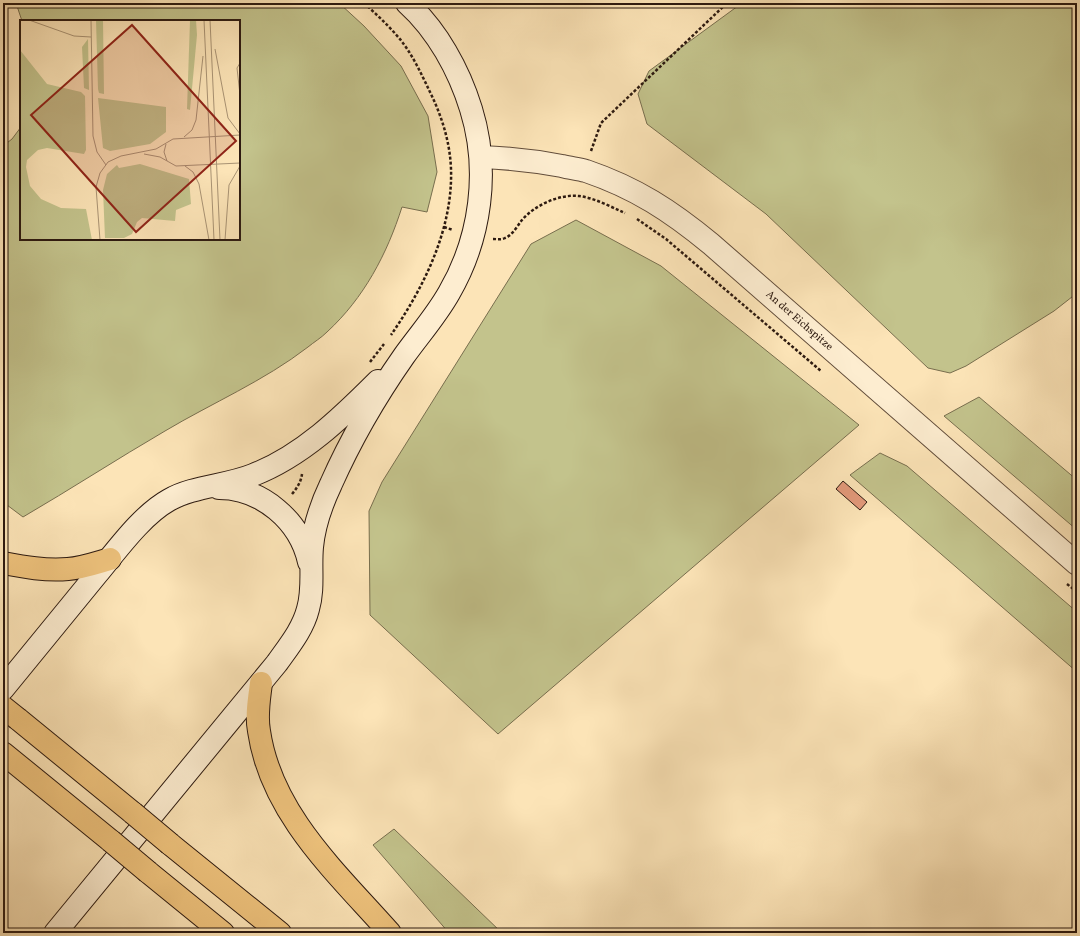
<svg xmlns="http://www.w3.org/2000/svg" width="1080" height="936" font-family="Vollkorn,serif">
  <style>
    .green { fill: #c3c38c; stroke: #786e4e }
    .building { fill: #e3997a; stroke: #2d1a10 }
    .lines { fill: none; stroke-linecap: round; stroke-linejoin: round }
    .minor-casing { stroke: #614c3a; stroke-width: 24 }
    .secondary-casing { stroke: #2d1a10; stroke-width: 24 }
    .trunk-casing { stroke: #2d1a10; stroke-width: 24 }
    .path { stroke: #2d1a10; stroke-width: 2.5; stroke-dasharray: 3 2; stroke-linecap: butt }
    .minor { stroke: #fdedd0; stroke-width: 22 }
    .secondary { stroke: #fdedd0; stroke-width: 22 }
    .trunk { stroke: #eec27c; stroke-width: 22 }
    .trunk-bridge-casing { stroke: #2d1a10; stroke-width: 24; stroke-linecap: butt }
    .trunk-bridge { stroke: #eec27c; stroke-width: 22 }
    .labels { text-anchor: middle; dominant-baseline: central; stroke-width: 3.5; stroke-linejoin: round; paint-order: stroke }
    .street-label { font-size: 11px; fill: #2d1a10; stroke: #fdedd0 }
    .inset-road { fill: none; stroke: #a99374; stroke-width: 1 }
    .view { fill: #8f2418; fill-opacity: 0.15; stroke: #8f2418; stroke-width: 2 }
    .inset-edge { fill: none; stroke: #2d1a10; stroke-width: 2 }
  </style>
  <rect width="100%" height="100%" fill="#fce4b7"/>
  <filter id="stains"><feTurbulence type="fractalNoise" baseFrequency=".005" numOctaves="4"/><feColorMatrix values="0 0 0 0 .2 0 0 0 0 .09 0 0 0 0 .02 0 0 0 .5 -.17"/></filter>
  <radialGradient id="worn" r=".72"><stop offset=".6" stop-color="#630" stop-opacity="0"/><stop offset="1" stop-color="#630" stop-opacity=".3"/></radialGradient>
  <path class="green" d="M16,3h323l25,23 37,40 27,50 9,56 -10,40 -25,-5c-15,47 -38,91 -75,125 -6,6 -13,10 -19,15 -44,34 -96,56 -143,84 -48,28 -94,58 -142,86l-20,-15v-356l9,-7 9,-12v112h218v-218h-217z
    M742,3h335v290l-23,18 -88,55 -16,7 -22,-5 -162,-154 -119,-90 -9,-30 11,-23z
    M576,220l85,46 198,159 -361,309 -128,-119 -1,-104 13,-29 149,-238z
    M979,397l98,83v50l-133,-114z
    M880,453l27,13 170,146v60l-227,-197z
    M394,829l108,104h-53l-76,-88z"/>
  <path class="building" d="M843,481l24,21 -7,8 -24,-21z"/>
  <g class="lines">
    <g class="minor-casing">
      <path id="minor" d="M481,157c28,1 54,4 81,9 8,2 17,3 24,5 50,17 85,40 125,73l366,320"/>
    </g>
    <g class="secondary-casing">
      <path id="secondary" d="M219,488c43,0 81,33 90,74
        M3,689c31,-38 63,-77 94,-115 20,-24 45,-59 72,-74 24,-14 57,-14 84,-25 49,-19 88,-57 125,-94
        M55,933l222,-270c12,-17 26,-34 31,-54 6,-20 2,-41 4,-62 2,-21 10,-44 19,-63 20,-45 45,-88 73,-128 15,-21 32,-40 45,-63 32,-55 41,-123 22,-184 -12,-39 -34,-79 -64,-106"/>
    </g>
    <g class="trunk-casing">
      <path id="trunk" d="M3,563c21,4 43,8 65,6 14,-1 28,-6 42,-10
        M261,683c-2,16 -5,32 -2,48 12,83 78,142 131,202
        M18,719l115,94
        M3,753l108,88
        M170,844l110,89
        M148,872l75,61"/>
    </g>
    <path class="path" d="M364,3c12,11 24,22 35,35 12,14 22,35 30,52 12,24 21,51 22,79 2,60 -27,118 -60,166
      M591,151l10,-28 126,-120
      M637,219l29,20 155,132
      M444,227l9,3
      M493,239c4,0 8,1 12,-1 8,-3 12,-12 17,-18 13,-15 37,-26 57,-24 16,2 32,11 46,17
      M370,362l14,-18
      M292,494c5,-6 9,-12 10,-20
      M1067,584l10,8"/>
    <use href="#minor" class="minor"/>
    <use href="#secondary" class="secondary"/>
    <use href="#trunk" class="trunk"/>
    <g class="trunk-bridge-casing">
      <path id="trunk-bridge" d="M3,707l15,12
        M133,813l37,31
        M111,841l37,31"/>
    </g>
    <use href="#trunk-bridge" class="trunk-bridge"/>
  </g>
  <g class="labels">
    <g class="street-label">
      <text transform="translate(799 321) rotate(41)">An der Eichspitze</text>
    </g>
  </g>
  <g transform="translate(20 20)">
    <rect width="220" height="220" fill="#fce4b7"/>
    <path d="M76,0h7l1,74 -5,-1 -1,-4zM170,0h6l1,15 -7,75 -3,-1zM68,19l1,51 -5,-2 -2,-41zM0,30l27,34 34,8 4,4 1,54 -2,4 -37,-6 -9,2 -11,10 -1,7 4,19 11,13 20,9 25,1 6,31h-72zM78,78l68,9v25l-16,12 -40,7 -7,-3zM120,144l49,15 2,25 -15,6 -1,11 -33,-3 -5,4 -5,12 -8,4h-19l-2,-48 4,-16 10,-9 2,3z" fill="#c3c38c"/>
    <path class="inset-road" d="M9,0l45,16 17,1M71,0l2,116 4,16 9,13M184,0l10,220M190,0l10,220M195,29l13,69 12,16M220,43l-3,5 3,27M164,117l8,-7 4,-10 7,-64M146,124l-2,8 3,9M124,134l16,3 16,9 64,-3M165,146l8,6 6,12 10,56M80,220l-4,-53 4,-14 8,-11 13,-6 35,-7 17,-10 67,-4M205,220l4,-55 11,-19"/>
    <path class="view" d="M112,5l104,116 -100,91 -105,-117z"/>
    <rect width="220" height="220" class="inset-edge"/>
  </g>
  <rect width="1080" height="936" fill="none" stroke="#fce4b7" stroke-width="16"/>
  <rect x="4" y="4" width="1072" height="928" fill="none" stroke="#2d1a10" stroke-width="2"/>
  <rect x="8" y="8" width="1064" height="920" fill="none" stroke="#2d1a10"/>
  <rect width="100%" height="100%" filter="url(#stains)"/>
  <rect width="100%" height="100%" fill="url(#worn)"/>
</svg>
